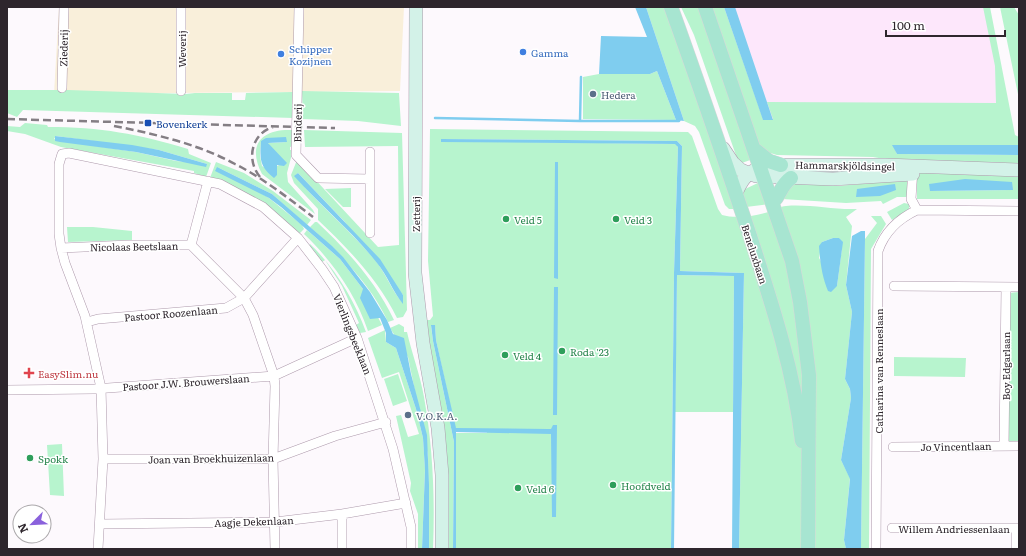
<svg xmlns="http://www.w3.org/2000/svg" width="1026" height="556" font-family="Literata,serif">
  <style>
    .commercial { fill: #f9efda }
    .built { fill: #fde7fb }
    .green { fill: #b7f4ce; fill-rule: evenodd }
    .water { fill: #7fcdef }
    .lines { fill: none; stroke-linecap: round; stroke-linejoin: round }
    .stream { stroke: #7fcdef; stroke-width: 2.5 }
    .street-casing { stroke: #ae9aac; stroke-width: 10 }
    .secondary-casing { stroke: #ae9aac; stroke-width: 14 }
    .primary-casing { stroke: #d9d8d9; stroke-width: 15 }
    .street { stroke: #fff; stroke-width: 9 }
    .secondary { stroke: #d3f2e8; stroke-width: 13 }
    .primary { stroke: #a7e5d1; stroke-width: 14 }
    .rail { stroke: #847e84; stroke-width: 2.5; stroke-dasharray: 8 4; stroke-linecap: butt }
    .shop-dot { fill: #3f7fe0; stroke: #fff; stroke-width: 1.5 }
    .service-dot { fill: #5c6f8a; stroke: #fff; stroke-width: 1.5 }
    .transit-dot { fill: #1a4fb4; stroke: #fff; stroke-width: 1.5 }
    .leisure-dot { fill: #2e9e5b; stroke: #fff; stroke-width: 1.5 }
    .health-dot { fill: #e0444e; stroke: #fff; stroke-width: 1.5 }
    .labels { text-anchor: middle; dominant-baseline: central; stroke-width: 3; stroke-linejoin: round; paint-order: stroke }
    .street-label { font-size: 10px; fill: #2e262d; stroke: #fff }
    .shop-label { font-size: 10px; fill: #366cbe; stroke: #fff; text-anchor: start }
    .service-label { font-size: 10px; fill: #4e5e75; stroke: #fff; text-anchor: start }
    .transit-label { font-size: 10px; fill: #164399; stroke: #fff; text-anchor: start }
    .leisure-label { font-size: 10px; fill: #27864d; stroke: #fff; text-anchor: start }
    .health-label { font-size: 10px; fill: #be3a42; stroke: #fff; text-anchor: start }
  </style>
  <rect width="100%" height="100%" fill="#fdf9fd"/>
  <path class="commercial" d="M59,7h345l-4,84 -346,3z"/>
  <path class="built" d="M717,7h270l24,118h-252z"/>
  <path class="green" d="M646,7h19l71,202h-7l-4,-4 -26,-73 -4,-6 -11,-5z
    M681,7h19l53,152 -14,5 -45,-129z
    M711,7h13l39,112h10l-6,-17 229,1 -1,-37 -12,-59h7l25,128 4,2v8h-126l4,9 122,1v8l-117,-1 -29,-5 -96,-2 -10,-3 -7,-6z
    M1000,7h14l5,8v84z
    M657,71l19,49 -93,-1v-42l16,-3h51z
    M7,90h61l118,4 9,-1h37v7h13l1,-7 47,-1v26l-270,-8 -6,7 -10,-4z
    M302,91l97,2 2,33 -43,-5 -55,-2z
    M25,123l22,2 1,2c52,0 91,7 140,22l1,5 22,9 -5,14 -12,-4v-2l-133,-24 -36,-13 -18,-3v-5l13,1zM56,136l103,14 48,14 -31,-3 -40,-9 -74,-11 -8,-2z
    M430,129l258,3 4,4 26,73 4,6c14,4 35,1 49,-4 5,-1 9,-5 15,-5 24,-2 47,4 71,3l-11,8 6,9 -6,59 6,27 -7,67 5,10 1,9 -10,62 9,18 -6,62 2,9h-107l5,-276 -64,-2 2,-125 -5,-5 -236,-2v2l235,3 2,3 -4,126 -3,276h-215v-116h31v-4h-30l-2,-2 -19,-87 -1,-14h-4l2,15 21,101 -1,107h-6l-22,-229h5l3,-4 -5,-55zM833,238h6l3,10 -5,38 -18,-28 3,-16z
    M285,130h9l-1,16 -3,1v3h3l-6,23 1,9 25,28 2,4 -53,-40c-13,-25 -5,-42 23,-44zM261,141l26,1 -19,1 14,21 -5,2v9l-15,-9 -2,-10z
    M304,130l98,3 5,177 -4,7 -6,1c-17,-36 -50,-71 -79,-98v-11l-24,-26 -3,-8 6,-15 81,87 21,-2 -1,-99 -93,1zM298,173l46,48 59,74v8c-11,-11 -17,-30 -28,-43 -25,-30 -55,-54 -80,-84z
    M216,162l28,11 29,18 38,29 -4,5 -35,-31 -55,-27 52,31 33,27 2,4 -5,5 -33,-29 -56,-27z
    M917,172l102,1v26h-102zM1012,182v8l-82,1v-7z
    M904,180l5,1v16h-12l-14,7 -2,-3 -35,2 -64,-4 1,-6 12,-10 43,3z
    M760,182l9,22 -23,3 -4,-12 1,-5z
    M351,188v19h-8l-18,-18z
    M904,203l5,1v6l-17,10 -5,-8z
    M871,216h10l5,8 -15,25 -2,300h-8l4,-310 12,-16z
    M315,222h2c30,28 59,60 77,98l-6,2c-16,-36 -49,-69 -78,-95z
    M67,227h26l39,4v9l-64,2z
    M307,230l33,29 23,30 19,36 -14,6c-13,-38 -35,-69 -64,-97z
    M310,244c25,24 44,55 56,88l-6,1 -4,-8 3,-2 -17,-37 -17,-26 -3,2 -13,-17z
    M677,275l57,1 -1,136h-58z
    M1019,292v150h-11l1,-149z
    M399,324l5,3v5h3c5,22 13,42 17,65 9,50 11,101 9,152h-4l-1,-94 -20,-98 -18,-29z
    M385,330l1,12 10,6 20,61 7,29 2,31 -3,80h-4v-35l-8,-23 1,-8 -15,-67 5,-1 7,22 11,-3 -20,-62 -17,6 -14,-40z
    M894,357l72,1 -1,19 -71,-1z
    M398,374l9,27 -14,5 -9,-27z
    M62,444l2,52 -14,-1 -3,-50z"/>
  <path class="water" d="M635,7h11l38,114 -8,-1 -19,-49 -7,3h-51l2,-38 46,1z
    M724,7h11l38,113h-10z
    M55,136l77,9 27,5 48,14 -1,3 -70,-15 -76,-10 -5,-1z
    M286,137l1,5 -19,1 19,20 -3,3 -7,-1v10l-3,3c-15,-12 -14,-19 -13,-37l5,-3z
    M441,139l236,2 5,5 -2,125 64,2 -5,276h-7l2,-273 -57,-1 -3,274h-3l3,-276 4,-126 -3,-3 -234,-2z
    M892,145h127v10l-122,-1z
    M555,162h3v117l-4,-1z
    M217,167l55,27 60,52 11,11 27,35 17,28 6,14 11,4 7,36 16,61 2,50v64h-7l3,-79 -2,-32 -7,-29 -20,-61 -10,-6v-9l-6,-15 -10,1 -10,-21 3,-9 -23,-30 -59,-52 -12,-9 -54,-27z
    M298,173l82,86 23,36v9c-10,-12 -16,-29 -26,-41 -25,-32 -56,-57 -83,-87z
    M965,179l47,3 1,8 -83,1 -1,-7z
    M895,184l1,6 -16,6 -24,1 1,-8z
    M861,231h4v8l-4,310h-15l-2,-9 6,-61 -9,-19 10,-62 -1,-9 -5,-10 7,-67 -6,-27 6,-49z
    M833,238h6l4,4 -6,44 -6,6 -3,-1c-6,-14 -8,-30 -9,-45l3,-4z
    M554,287h4l-1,128h-4z
    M431,325h4l1,15 20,88 92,1h3l2,-4h4l-1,92h-4l-1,-83 -95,-2v117h-3l1,-107 -21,-101z"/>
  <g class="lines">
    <path class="stream" d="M435,118l145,3 1,-44
      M580,121h99l1,-2"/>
    <g class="street-casing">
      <path id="street" d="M181,7v84
        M299,7l-3,148 22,23 52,1v54
        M62,88l2,-81
        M370,152v27
        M913,169l-2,30 6,11
        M191,245l17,-64
        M61,248l68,-3h62l53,53 9,17 21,61 1,10 -2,73 2,90
        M894,286l125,1
        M87,322l11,-3 128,-11 18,-10 54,-60
        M7,390l87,-1 180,-13 83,-38
        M1004,446l2,-159
        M893,447l126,-1
        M103,459h170l62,-23 51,-14
        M342,514v35
        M100,524l175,-2 67,-8 64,-11
        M892,528h127
        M98,549l5,-90 -2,-71 -16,-72 -20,-53 -4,-15 -2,-14v-70l3,-10 7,-1 151,31 43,23 35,31 24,31 12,18 23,51 36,111 18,78v22
        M876,549l2,-298c7,-20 20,-32 39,-41l102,1
        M1016,549v-21"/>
    </g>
    <g class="secondary-casing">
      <path id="secondary" d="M416,7l-1,266 8,70 15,85 4,47v74
        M723,148l10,15 8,7 15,6 77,3 80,-5
        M736,193c10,-23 19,-26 43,-26l2,-2h104l134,5"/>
    </g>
    <g class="primary-casing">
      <path id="primary" d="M671,7c27,75 53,151 78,226 22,68 45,137 53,208
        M705,7l87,254 8,41 9,73 -1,174
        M754,149l15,12 12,4
        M773,202c8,-8 7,-16 18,-24"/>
    </g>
    <use href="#street" class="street"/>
    <use href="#secondary" class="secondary"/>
    <use href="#primary" class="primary"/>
    <path class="rail" d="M7,119l328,9
      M114,126c41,8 84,18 121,38 28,14 53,34 78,53
      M260,177c-14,-17 -9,-43 13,-50"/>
  </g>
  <g class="shop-dot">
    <circle cx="523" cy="52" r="4"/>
    <circle cx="281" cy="54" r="4"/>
  </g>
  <g class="service-dot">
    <circle cx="593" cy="94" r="4"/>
    <circle cx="408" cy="415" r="4"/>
  </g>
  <rect class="transit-dot" x="144" y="119" width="8" height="8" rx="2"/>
  <g class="leisure-dot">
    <circle cx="506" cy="219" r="4"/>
    <circle cx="616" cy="219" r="4"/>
    <circle cx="562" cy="351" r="4"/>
    <circle cx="505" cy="355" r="4"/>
    <circle cx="30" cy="458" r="4"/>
    <circle cx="613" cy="485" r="4"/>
    <circle cx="518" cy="488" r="4"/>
  </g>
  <path class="health-dot" d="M27 367h4v4h4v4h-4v4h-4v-4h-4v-4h4z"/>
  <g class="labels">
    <g class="street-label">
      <text transform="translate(63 48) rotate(-89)">Ziederij</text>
      <text transform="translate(181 49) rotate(-90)">Weverij</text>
      <text transform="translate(297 123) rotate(-89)">Binderij</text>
      <text transform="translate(845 165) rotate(1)">Hammarskjöldsingel</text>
      <text transform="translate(415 214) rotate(-90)">Zetterij</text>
      <text transform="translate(134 246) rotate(-1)">Nicolaas Beetslaan</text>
      <text transform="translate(755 254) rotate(72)">Beneluxbaan</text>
      <text transform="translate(171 313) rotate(-5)">Pastoor Roozenlaan</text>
      <text transform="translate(353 334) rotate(68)">Vierlingsbeeklaan</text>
      <text transform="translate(1005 366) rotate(-90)">Boy Edgarlaan</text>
      <text transform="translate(878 371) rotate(-90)">Catharina van Renneslaan</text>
      <text transform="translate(186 382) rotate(-4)">Pastoor J.W. Brouwerslaan</text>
      <text transform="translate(956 446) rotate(-1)">Jo Vincentlaan</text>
      <text transform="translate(211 458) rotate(-1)">Joan van Broekhuizenlaan</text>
      <text transform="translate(254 521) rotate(-2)">Aagje Dekenlaan</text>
      <text x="954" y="528">Willem Andriessenlaan</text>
    </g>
    <g class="shop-label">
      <text x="289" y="48">Schipper<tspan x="289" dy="12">Kozijnen</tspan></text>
      <text x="531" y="52">Gamma</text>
    </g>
    <g class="service-label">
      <text x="601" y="94">Hedera</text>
      <text x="416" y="415">V.O.K.A.</text>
    </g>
    <g class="transit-label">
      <text x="156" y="123">Bovenkerk</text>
    </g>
    <g class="leisure-label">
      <text x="514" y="219">Veld 5</text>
      <text x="624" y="219">Veld 3</text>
      <text x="570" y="351">Roda '23</text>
      <text x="513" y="355">Veld 4</text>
      <text x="38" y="458">Spokk</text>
      <text x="621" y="485">Hoofdveld</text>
      <text x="526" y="488">Veld 6</text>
    </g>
    <g class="health-label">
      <text x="38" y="373">EasySlim.nu</text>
    </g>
  </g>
  <rect width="1026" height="556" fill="none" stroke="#2e262d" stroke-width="16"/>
  <g transform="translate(32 524) rotate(246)"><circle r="19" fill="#ffffff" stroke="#aba8ab"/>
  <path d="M0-3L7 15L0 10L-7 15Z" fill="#8a61dc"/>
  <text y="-6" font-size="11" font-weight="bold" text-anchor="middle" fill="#2e262d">N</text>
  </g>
  <path d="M886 30v6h119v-6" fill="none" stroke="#2e262d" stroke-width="2"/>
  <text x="892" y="30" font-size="12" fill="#2e262d" stroke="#ffffff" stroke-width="3" paint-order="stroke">100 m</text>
</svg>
